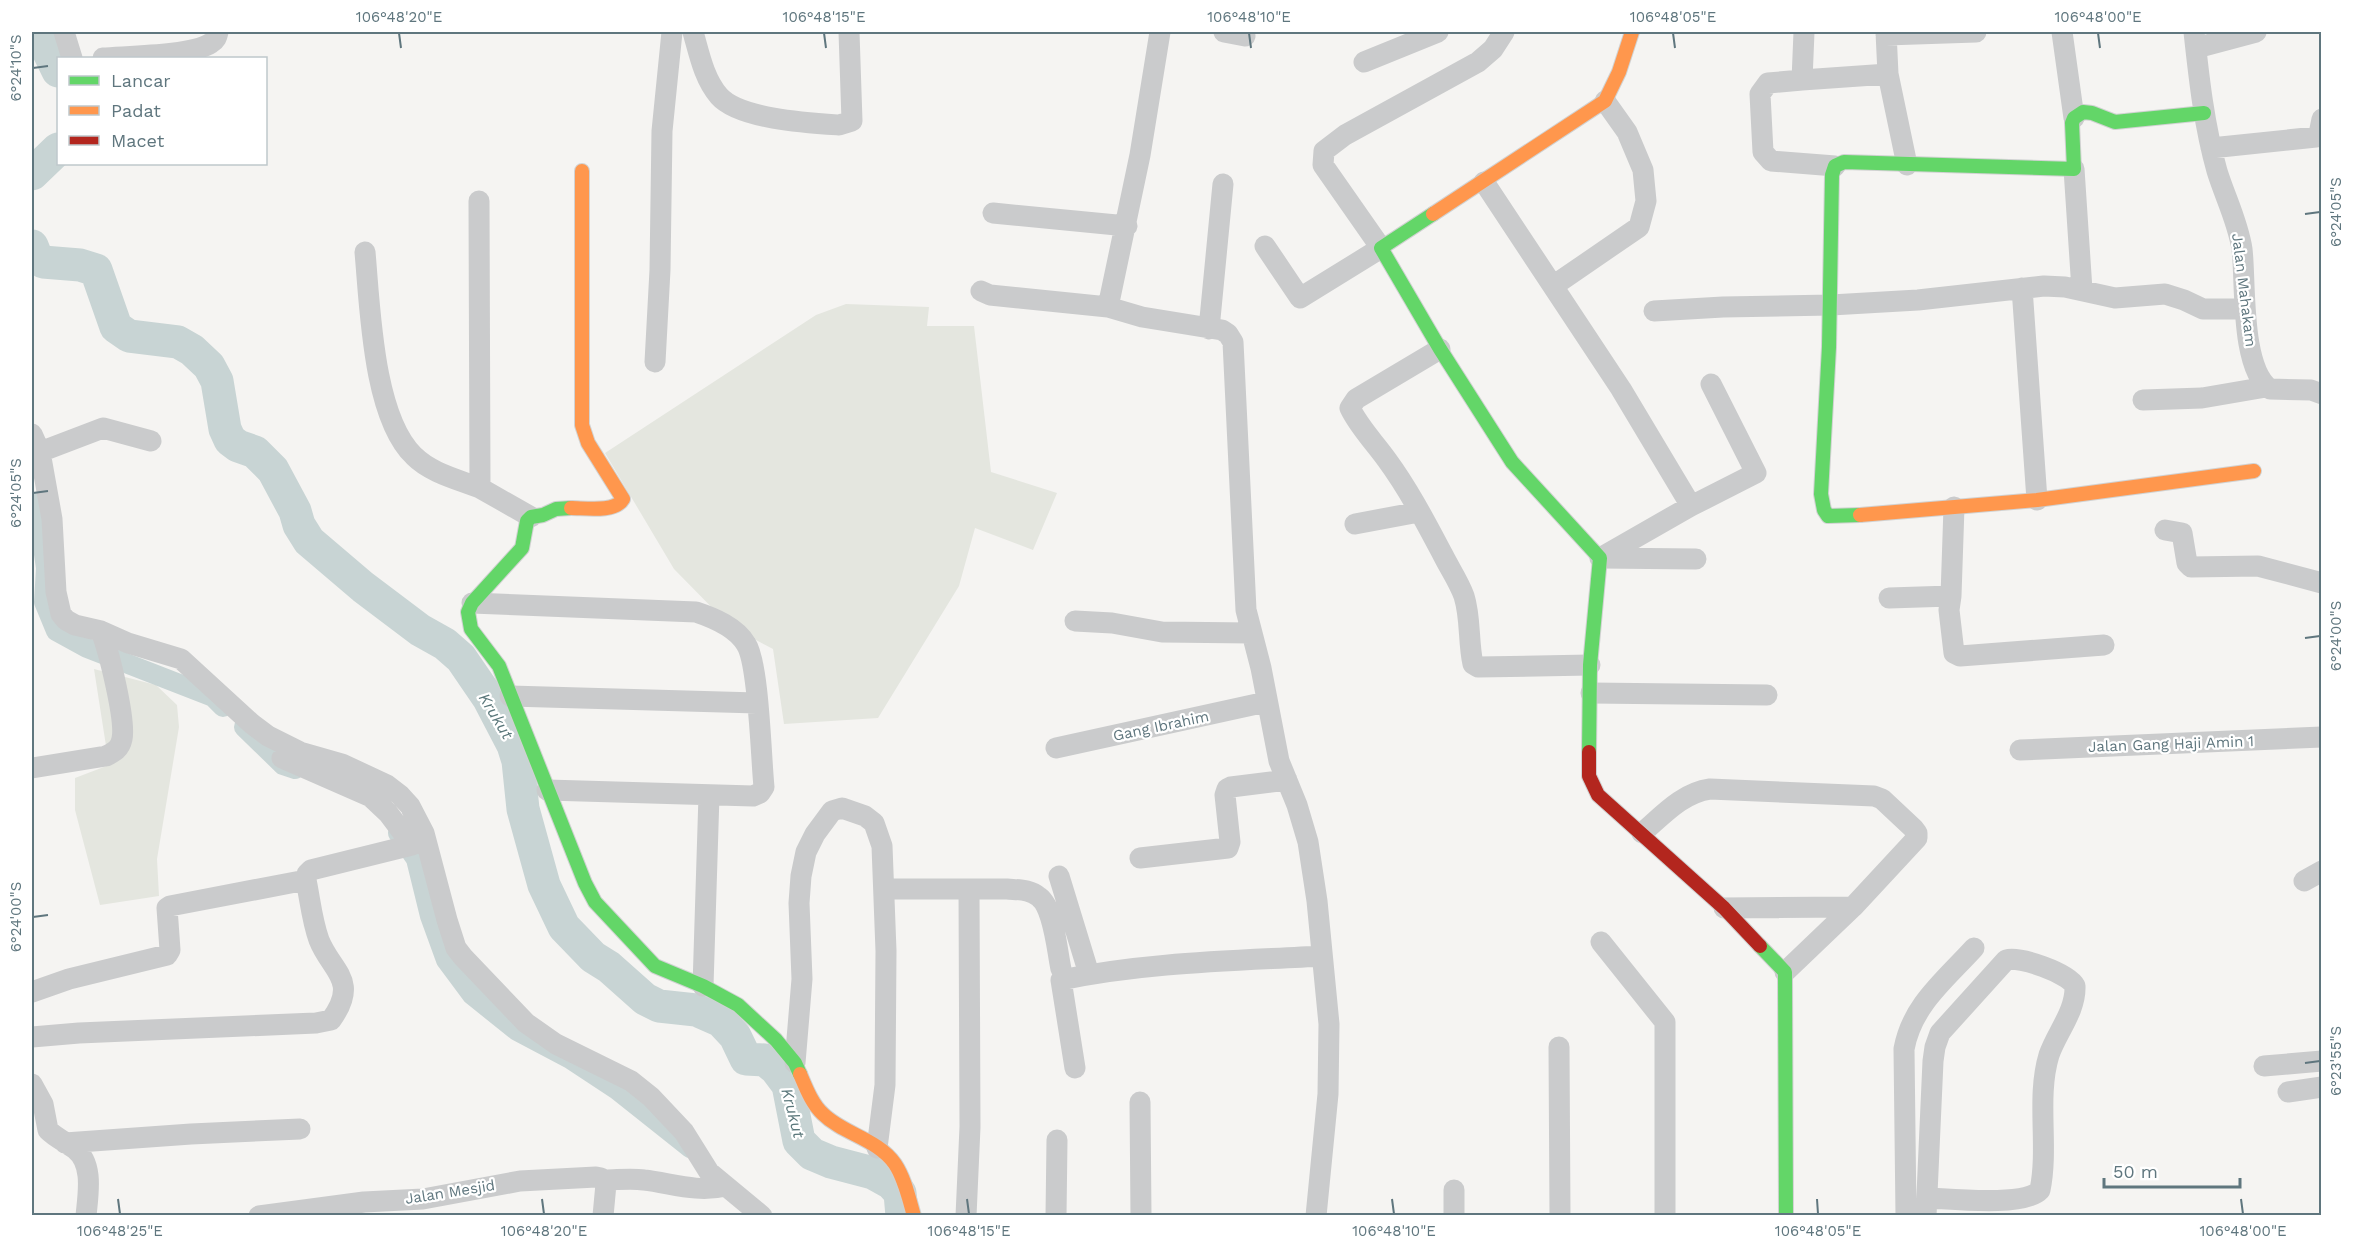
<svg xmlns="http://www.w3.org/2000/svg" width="2353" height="1247" font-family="'Work Sans',sans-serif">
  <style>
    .green { fill: #e4e6df }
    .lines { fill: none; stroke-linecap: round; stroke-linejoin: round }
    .canal { stroke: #c8d4d4; stroke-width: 20 }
    .river { stroke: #c8d4d4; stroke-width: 33 }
    .fast-casing { stroke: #d1d2d2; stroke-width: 16 }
    .slow-casing { stroke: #d1d2d2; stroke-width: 16 }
    .jam-casing { stroke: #d1d2d2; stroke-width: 16 }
    .street { stroke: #cacbcc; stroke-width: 21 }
    .fast { stroke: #63d668; stroke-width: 14 }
    .slow { stroke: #ff974d; stroke-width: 14 }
    .jam { stroke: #b3261e; stroke-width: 14 }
    .ticks { fill: none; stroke: #5f767e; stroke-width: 2 }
    .labels { text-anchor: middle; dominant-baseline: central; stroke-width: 4.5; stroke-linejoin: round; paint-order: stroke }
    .street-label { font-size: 15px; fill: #5f767e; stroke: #fff }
    .water-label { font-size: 16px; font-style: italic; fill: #5a777a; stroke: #fff }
    .neatline { fill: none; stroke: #5f767e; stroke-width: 2 }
    .ticks-label { font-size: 15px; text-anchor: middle; fill: #5f767e }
  </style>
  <rect width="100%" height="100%" fill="#f5f4f2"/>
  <path class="green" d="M846,304l83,3 -2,19h47l17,146 66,21 -24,57 -58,-22 -16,58 -81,132 -94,6 -11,-75 -42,-22 -57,-58 -69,-116 211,-138z
    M94,669l62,16 21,20 2,22 -22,132 2,37 -59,9 -25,-95v-32l34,-13z"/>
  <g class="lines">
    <path class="canal" d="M32,502l7,17 7,49 -2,34 12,29 31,17 126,49 10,10
      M244,727l39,38 12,4
      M398,833l18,26 14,57 16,44 26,35 45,36 53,28 47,31 73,58"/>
    <path class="river" d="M39,32l19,39
      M32,174l26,-25
      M32,246l4,10 7,6 37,3 16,5 20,57 13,9 49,6 14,8 17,16 8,15 8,48 5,11 8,6 17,6 18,18 22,41 4,14 10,16 54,46 57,43 25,14 16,14 28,41 24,46 5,16 5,48 21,76 20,42 29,30 16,10 36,32 14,7 37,4 25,11 14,15 11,23 19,1 11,9 12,16 11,56 13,13 19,8 42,11 18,10 9,10 2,23"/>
    <g class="fast-casing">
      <path id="fast" d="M1433,214l-52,34 59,101 72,113 88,96 -10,107 -1,87
        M571,508l-15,1 -13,6 -12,2 -4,4 -5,27 -50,55 -4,9 3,17 28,37 86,217 10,19 60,64 48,20 35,19 38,35 19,23 5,11
        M1860,515l-32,1 -4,-6 -3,-16 8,-147 3,-172 3,-9 9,-4 230,7 -2,-46 2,-5 9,-6 9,1 23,9 89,-9
        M1760,946l25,26 1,244"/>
    </g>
    <g class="slow-casing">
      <path id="slow" d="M1433,214l172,-113 14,-29 13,-40
        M571,508c14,0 44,5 52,-9l-35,-56 -6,-18v-254
        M1860,515l177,-15 217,-29
        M800,1074c6,14 12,30 23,40 20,20 55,25 72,50 10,15 14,35 19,52"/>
    </g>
    <g class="jam-casing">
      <path id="jam" d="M1589,752v24l9,19 126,113 36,38"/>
    </g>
    <path class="street" d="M64,32l8,26
      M693,32c6,21 11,47 26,64 20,23 89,27 120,29l13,-4 -3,-89
      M1224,32l21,4
      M1804,32l-2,48 -34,3 -8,11 3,58 8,9 64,5
      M1886,32l2,42 19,91
      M2062,32l12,86
      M2194,32c5,46 10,93 23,139 8,26 21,51 25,78 4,32 -2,119 28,140l41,1 11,4
      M1886,35l90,-3
      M2196,48l60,-16
      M103,58c25,-2 89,-2 108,-15 5,-3 6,-6 7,-11
      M1364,62l74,-30
      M1802,80l86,-6
      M2211,148l105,-11 3,-3 3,-15
      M2074,169l8,121
      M1484,182l137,207 70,117
      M479,201l1,287 51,29
      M993,213l134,13
      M1265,246l35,52 81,-50 -58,-83 1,-14 21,-16 133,-73 15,-13 11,-17
      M365,252c5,55 8,165 49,204 17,17 43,23 66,32
      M1553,286l86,-59 7,-26 -3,-31 -16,-38 -22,-31
      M2022,288l15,212
      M981,291l9,4 118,12 34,10 80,13 6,4 5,8 13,268 15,58 18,93 18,44 11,37 9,59 12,123 -1,70 -12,122
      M1108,307l32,-152 20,-123
      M1654,311l69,-4 108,-2 87,-5 126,-14 21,1 50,11 50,-4 19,6 19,9h41
      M1209,329l14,-145
      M1440,349l-84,50 -6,9c9,19 25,35 37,52 22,30 39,63 56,95 7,14 16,27 21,41 7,22 4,46 9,68l5,3 112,-2
      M655,362l5,-92 2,-139 10,-99
      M2143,400l59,-2 64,-11
      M32,434l8,18 12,67 4,73 5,22 5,6 9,5 26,6 27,12 53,16 71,65 16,12 32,16 42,12 45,21 13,10 10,11 14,27 23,87 9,28 7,9 63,66 30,21 75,37 20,16 33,35 25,40 53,44
      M40,452l63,-24 48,13
      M1954,507l-3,89 -2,14 5,43 6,3 144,-11
      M1355,524l64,-12
      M2165,530l17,3 5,30 4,4 67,-1 64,17
      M1600,558l91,-52 65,-33 -45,-89
      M1601,558l95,1
      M1889,598l62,-2
      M472,603l224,9c18,6 40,15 50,32 13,19 15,115 18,143l-4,6 -7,3 -206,-6
      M1075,621l37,2 50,9 89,1
      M1591,693l176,2
      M510,696l247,7
      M1056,748l210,-46
      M2020,750l302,-13
      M32,768l74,-12c8,-4 14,-7 16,-17 4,-19 -13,-87 -21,-108
      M1642,833c21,-18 40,-40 68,-44l164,7 8,3 32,30 3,4v5l-64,69 -68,65
      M1140,858l88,-10 2,-6 -5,-47 2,-6 4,-2 56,-7
      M1059,876l30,98
      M2304,881l18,-10
      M885,889h122c12,1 23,0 32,8 15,11 18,54 22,72
      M1724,908l129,-1
      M1601,942l64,80v194
      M703,986l6,-191
      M32,992l37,-13 98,-24 3,-5 -3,-42 3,-2 136,-26
      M32,1037l47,-4 237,-10 15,-3c29,-40 0,-49 -12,-80 -7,-19 -9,-41 -13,-60l1,-6 4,-4 101,-25 -24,-32 -17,-16 -89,-39
      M1559,1047l1,169
      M795,1063l7,-84 -3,-76 2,-27 5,-24 9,-18 17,-23 10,-3 23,8 9,7 8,23 4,105 -1,134 -8,63
      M2264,1066l58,-5
      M1075,1068l-14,-88c86,-18 174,-19 261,-24
      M32,1084l11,20 5,26c8,8 18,12 27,19 19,15 13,45 11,67
      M2288,1092l34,-5
      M1140,1102l1,114
      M65,1143l126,-9 109,-5
      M605,1180c12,0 26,-2 39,0 27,3 53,13 81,6
      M1454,1190v26
      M259,1216l105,-14 59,-3 97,-18 76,-4 5,1 5,6 -3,32
      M966,1216l4,-89 -1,-238
      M1056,1216l1,-76
      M1906,1216l-2,-167c8,-44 41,-69 70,-101
      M1926,1216l7,-155 2,-14 5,-14 66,-73c14,-4 62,13 69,26 1,25 -18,46 -26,69 -13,43 0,91 -9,135 -15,17 -88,9 -112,8"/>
    <use href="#fast" class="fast"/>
    <use href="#slow" class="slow"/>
    <use href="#jam" class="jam"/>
  </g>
  <path class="ticks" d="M399,33l2,15M824,33l2,15M1249,33l2,15M1673,33l2,15M2098,33l2,15M33,68l15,-2M2305,214l15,-2M33,493l15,-2M2305,638l15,-2M33,917l15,-2M2305,1063l15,-2M118,1199l2,15M542,1199l2,15M967,1199l2,15M1392,1199l2,15M1817,1199l1,15M2241,1199l2,15"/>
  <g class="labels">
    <g class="street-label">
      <text transform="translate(2244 290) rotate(83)">Jalan Mahakam</text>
      <text transform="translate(1161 726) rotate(-12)">Gang Ibrahim</text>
      <text transform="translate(2171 744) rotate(-2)">Jalan Gang Haji Amin 1</text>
      <text transform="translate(450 1192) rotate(-9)">Jalan Mesjid</text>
    </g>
    <g class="water-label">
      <text transform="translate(496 716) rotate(59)">Krukut</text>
      <text transform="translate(793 1113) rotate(75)">Krukut</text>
    </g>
  </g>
  <rect width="2353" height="1247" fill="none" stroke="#ffffff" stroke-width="66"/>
  <rect x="57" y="57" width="210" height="108" fill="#ffffff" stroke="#bfc8cb" stroke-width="1.5"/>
  <rect x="69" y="76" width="30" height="9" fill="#63d668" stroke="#bfc8cb" stroke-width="1.5"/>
  <text x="111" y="87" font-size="18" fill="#5f767e">Lancar</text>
  <rect x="69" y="106" width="30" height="9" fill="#ff974d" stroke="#bfc8cb" stroke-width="1.5"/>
  <text x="111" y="117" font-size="18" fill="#5f767e">Padat</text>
  <rect x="69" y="136" width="30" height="9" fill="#b3261e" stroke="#bfc8cb" stroke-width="1.5"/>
  <text x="111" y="147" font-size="18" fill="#5f767e">Macet</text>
  <path d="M2104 1178v9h136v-9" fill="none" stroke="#5f767e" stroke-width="3"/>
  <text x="2113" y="1178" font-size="18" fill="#5f767e" stroke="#ffffff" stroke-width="4.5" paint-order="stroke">50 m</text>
  <rect x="33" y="33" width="2287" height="1181" class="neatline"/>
  <g class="ticks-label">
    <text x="399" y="22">106°48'20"E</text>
    <text x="824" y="22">106°48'15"E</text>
    <text x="1249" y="22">106°48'10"E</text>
    <text x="1673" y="22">106°48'05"E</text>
    <text x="2098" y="22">106°48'00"E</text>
    <text transform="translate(16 68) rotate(-90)" y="5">6°24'10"S</text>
    <text transform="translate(2336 212) rotate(-90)" y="5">6°24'05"S</text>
    <text transform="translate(16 493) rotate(-90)" y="5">6°24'05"S</text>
    <text transform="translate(2336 636) rotate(-90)" y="5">6°24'00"S</text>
    <text transform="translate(16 917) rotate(-90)" y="5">6°24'00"S</text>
    <text transform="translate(2336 1061) rotate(-90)" y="5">6°23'55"S</text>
    <text x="120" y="1236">106°48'25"E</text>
    <text x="544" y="1236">106°48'20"E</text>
    <text x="969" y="1236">106°48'15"E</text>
    <text x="1394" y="1236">106°48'10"E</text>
    <text x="1818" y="1236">106°48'05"E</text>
    <text x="2243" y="1236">106°48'00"E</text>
  </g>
</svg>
